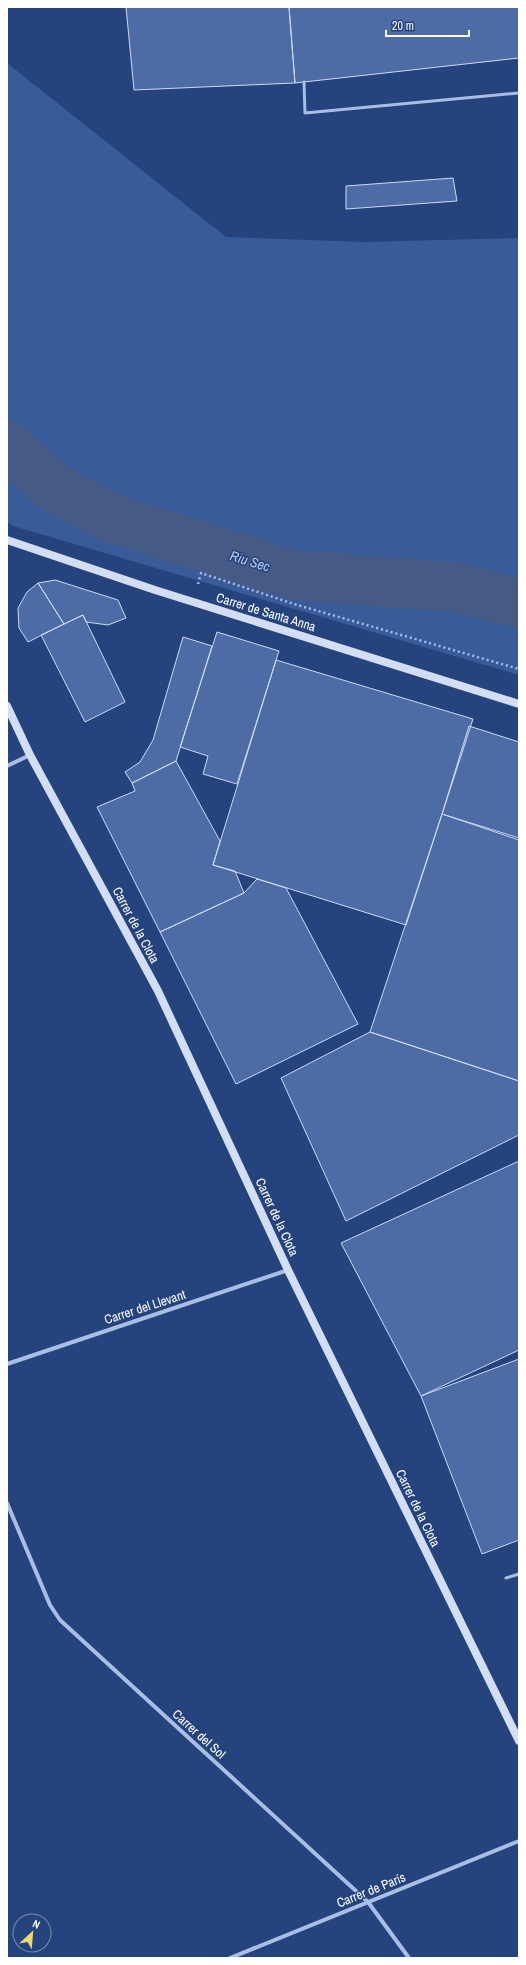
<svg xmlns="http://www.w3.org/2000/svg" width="526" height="1965" font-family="'Archivo Narrow',sans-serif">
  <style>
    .green { fill: #385b9a }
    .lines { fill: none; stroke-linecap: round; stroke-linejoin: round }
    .river { stroke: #455b85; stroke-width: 50 }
    .building { fill: #4d6ca5; stroke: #ccdaf4 }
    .path { stroke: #a9bee5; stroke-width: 2.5; stroke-dasharray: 2 3; stroke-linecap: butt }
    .lane { stroke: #a9bee5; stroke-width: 3 }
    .street { stroke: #a9bee5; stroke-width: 4 }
    .secondary { stroke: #d3def5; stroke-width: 8 }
    .labels { text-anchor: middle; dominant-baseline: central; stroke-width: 3; stroke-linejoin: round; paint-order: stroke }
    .street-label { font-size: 13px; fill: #fff; stroke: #25437c }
    .water-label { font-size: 14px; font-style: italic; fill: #b5c9ed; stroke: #25437c }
  </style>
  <rect width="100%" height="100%" fill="#25437c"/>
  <path class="green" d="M7,63l219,174 138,5 155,-4v437l-506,-149 -6,-4z"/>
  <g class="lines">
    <path class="river" d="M7,445l46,42 58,31 182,57 160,12 66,16"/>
  </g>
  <path class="building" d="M126,7h163l6,76 -161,7z
    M289,7h230v51l-224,25z
    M453,178l4,23 -111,8v-23z
    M55,580l63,20 8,18 -18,7 -22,-3 -3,-7 -19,9 -26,-41z
    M38,583l26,41 -36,18 -9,-14 -1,-20 9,-16z
    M83,615l42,87 -40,20 -44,-87z
    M217,632l62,19 -42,133 -34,-10 5,-18 -28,-9z
    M183,637l29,9 -36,115 -44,22 -7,-11 15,-10 13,-22z
    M276,660l197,59 -67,206 -193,-60z
    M469,726l50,16v96l-77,-24z
    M176,761l44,80 -7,24 22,6 9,22 -84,39 -63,-125 38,-16 -3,-8z
    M442,814l77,26v241l-149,-49z
    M257,879l29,9 72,136 -122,60 -76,-152 84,-39z
    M370,1032l149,49v54l-173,86 -65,-143z
    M519,1161v189l-98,46 -80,-153z
    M519,1359v181l-37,14 -61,-158z"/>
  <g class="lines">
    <path class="path" d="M198,584l3,-11 93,31 225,65"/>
    <path class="lane" d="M304,82l1,31 214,-20
      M506,1578l13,-4"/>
    <path class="street" d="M7,766l23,-11
      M7,1364l281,-94
      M7,1503l43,102 10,15 308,282 41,56
      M230,1958l289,-117"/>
    <path class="secondary" d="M7,540l148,50 364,114
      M7,706l23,49 128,236 130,279 231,471"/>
  </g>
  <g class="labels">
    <g class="street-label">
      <text transform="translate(266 612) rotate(17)">Carrer de Santa Anna</text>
      <text transform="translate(136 925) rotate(62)">Carrer de la Clota</text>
      <text transform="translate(277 1217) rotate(65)">Carrer de la Clota</text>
      <text transform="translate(145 1307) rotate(-18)">Carrer del Llevant</text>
      <text transform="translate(418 1508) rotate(64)">Carrer de la Clota</text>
      <text transform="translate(199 1734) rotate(42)">Carrer del Sol</text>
      <text transform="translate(371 1890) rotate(-22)">Carrer de París</text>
    </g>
    <g class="water-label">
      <text transform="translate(250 561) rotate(17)">Riu Sec</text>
    </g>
  </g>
  <rect width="526" height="1965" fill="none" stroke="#ffffff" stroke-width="16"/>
  <g transform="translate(32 1933) rotate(26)"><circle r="19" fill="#25437c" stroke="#7c8eb0"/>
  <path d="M0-3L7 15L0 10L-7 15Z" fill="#eed66e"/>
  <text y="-6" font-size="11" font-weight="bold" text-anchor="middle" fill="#ffffff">N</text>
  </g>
  <path d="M386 30v6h83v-6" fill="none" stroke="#ffffff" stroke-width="2"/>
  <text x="392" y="30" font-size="12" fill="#ffffff" stroke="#25437c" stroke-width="3" paint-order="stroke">20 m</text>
</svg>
